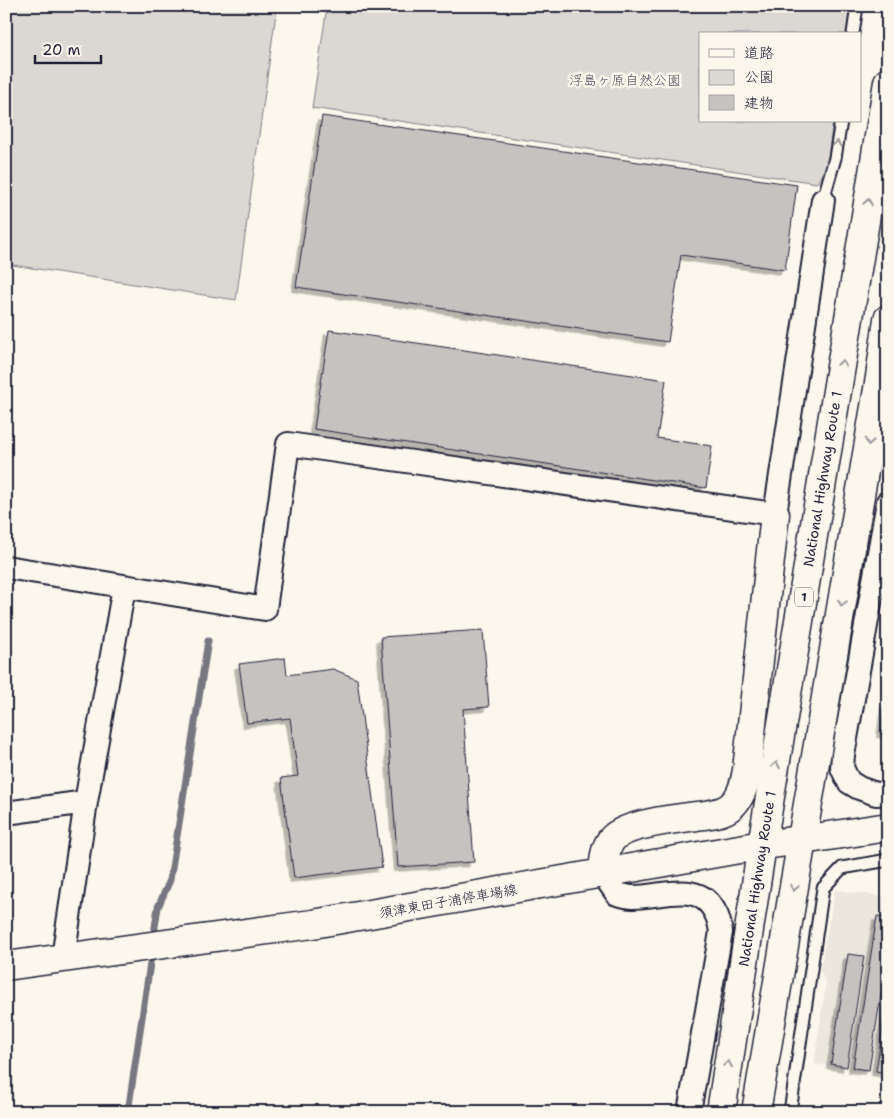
<svg xmlns="http://www.w3.org/2000/svg" width="894" height="1118" font-family="'Shantell Sans','Klee One',sans-serif">
  <style>
    .built { fill: #ebe7df }
    .green { fill: #dbd8d3; stroke: #7e7d87 }
    .lines { fill: none; stroke-linecap: round; stroke-linejoin: round }
    .stream { stroke: #787681; stroke-width: 7 }
    .building { fill: #c6c2c0; stroke: #22223b; filter: url(#shadow) }
    .lane-casing { stroke: #22223b; stroke-width: 15 }
    .street-casing { stroke: #22223b; stroke-width: 26 }
    .secondary-casing { stroke: #22223b; stroke-width: 31 }
    .highway-casing { stroke: #22223b; stroke-width: 31 }
    .lane { stroke: #fbf7ec; stroke-width: 11 }
    .street { stroke: #fbf7ec; stroke-width: 22 }
    .secondary { stroke: #fbf7ec; stroke-width: 28 }
    .highway { stroke: #fbf7ec; stroke-width: 28 }
    .oneway { stroke: #99979c }
    .labels { text-anchor: middle; dominant-baseline: central; stroke-width: 5; stroke-linejoin: round; paint-order: stroke }
    .shield { fill: #fbf7ec; stroke: #636270; stroke-width: 1 }
    .shield-label { font-size: 12px; font-weight: bold; fill: #22223b }
    .park-label { font-size: 14px; fill: #505061; stroke: #fbf7ec }
    .street-label { font-size: 14px; fill: #22223b; stroke: #fbf7ec }
  </style>
  <defs>
    <filter id="shadow"><feDropShadow dx="-4.5" dy="4.5" stdDeviation="0" flood-color="#0004"/></filter>
  </defs>
  <rect width="100%" height="100%" fill="#fbf7ec"/>
  <filter id="ink" filterUnits="userSpaceOnUse"><feTurbulence type="fractalNoise" baseFrequency=".02" numOctaves="2"/><feDisplacementMap in="SourceGraphic" scale="10" xChannelSelector="R" yChannelSelector="G"/><feConvolveMatrix kernelMatrix="1 2 1 2 8 2 1 2 1" color-interpolation-filters="sRGB"/></filter>
  <g filter="url(#ink)">
    <path class="built" d="M835,890l53,7v178l-74,-11 12,-81 -6,-13z"/>
    <path class="green" d="M6,6h271l-41,294 -230,-36z
      M327,6h523l-4,28h-146v87h133l-6,43 -10,19 -505,-75z"/>
    <g class="lines">
      <path class="stream" d="M153,940l5,-33 12,-27 38,-239
        M128,1112l24,-162"/>
    </g>
    <path class="building" d="M322,116l475,69 -12,85 -104,-15 -13,87 -372,-55z
      M329,330l337,50 -9,58 55,8 -6,42 -392,-59z
      M483,630l6,77 -26,2 11,153 -76,5 -17,-230z
      M285,658l2,17 46,-6 24,10 25,188 -88,11 -13,-100 17,-2 -8,-58 -43,5 -8,-59z
      M885,704h3v30l-7,-1z
      M877,916l11,2v34l-19,118 -16,-2z
      M848,954l16,2 -17,111 -16,-3z
      M888,995v78l-12,-2z"/>
    <g class="lines">
      <g class="lane-casing">
        <path id="lane" d="M853,34l4,-28
          M823,200l12,-42 6,-37
          M790,1112l33,-224 19,-20 46,-8"/>
      </g>
      <g class="street-casing">
        <path id="street" d="M888,502l-45,253 -1,13 7,14 10,6 17,6 12,-1
          M6,567l259,42 23,-165 487,70 48,-314
          M6,813l80,-11
          M603,874l14,20c5,1 10,3 15,3 29,1 68,-19 84,17 3,5 4,12 5,18l-32,180
          M63,958l23,-156 38,-215"/>
      </g>
      <g class="secondary-casing">
        <path id="secondary" d="M603,874c1,-12 1,-27 10,-36 14,-15 70,-20 92,-23 11,-2 22,-3 30,-13 8,-9 10,-21 12,-32l28,-256
          M6,966l195,-27 112,-15 449,-79 40,-5 86,-13"/>
      </g>
      <g class="highway-casing">
        <g id="highway">
          <path id="s1" d="M721,1112l41,-267 126,-763"/>
          <path d="M756,1112l124,-735 8,-58"/>
        </g>
      </g>
      <use href="#lane" class="lane"/>
      <use href="#street" class="street"/>
      <use href="#secondary" class="secondary"/>
      <use href="#highway" class="highway"/>
    </g>
    <defs><path id="oneway-chevron" d="M-2-3.5L2.5 0L-2 3.5" fill="none" stroke-width="1.6" stroke-linecap="round" stroke-linejoin="round" transform="scale(1.25)"/></defs>
    <g class="oneway">
      <use href="#oneway-chevron" transform="translate(837 144) rotate(-82)"/>
      <use href="#oneway-chevron" transform="translate(868 202) rotate(-81)"/>
      <use href="#oneway-chevron" transform="translate(842 363) rotate(-81)"/>
      <use href="#oneway-chevron" transform="translate(869 442) rotate(100)"/>
      <use href="#oneway-chevron" transform="translate(842 603) rotate(100)"/>
      <use href="#oneway-chevron" transform="translate(776 765) rotate(-80)"/>
      <use href="#oneway-chevron" transform="translate(794 888) rotate(100)"/>
      <use href="#oneway-chevron" transform="translate(728 1064) rotate(-81)"/>
    </g>
  </g>
  <g class="labels">
    <rect class="shield" x="795" y="587.5" width="18" height="19" rx="4"/>
    <g class="shield-label">
      <text x="804" y="597">1</text>
    </g>
    <g class="park-label">
      <text x="625" y="80">浮島ヶ原自然公園</text>
    </g>
    <g class="street-label">
      <text stroke="none"><textPath href="#s1" startOffset="641">National Highway Route 1</textPath></text>
      <text stroke="none"><textPath href="#s1" startOffset="236">National Highway Route 1</textPath></text>
      <text transform="translate(448 901) rotate(-10)">須津東田子浦停車場線</text>
    </g>
  </g>
  <rect width="894" height="1118" fill="none" stroke="#fbf7ec" stroke-width="25"/>
  <rect x="12" y="12" width="869" height="1093" fill="none" stroke="#22223b" stroke-width="2" filter="url(#ink)"/>
  <rect x="699" y="32" width="162" height="90" fill="#fbf7ec" stroke="#a4a2a5"/>
  <rect x="709" y="49" width="25" height="8" fill="#fbf7ec" stroke="#a4a2a5"/>
  <text x="744" y="58" font-size="15" fill="#22223b">道路</text>
  <rect x="709" y="70" width="25" height="15" fill="#dbd8d3" stroke="#a4a2a5"/>
  <text x="744" y="82" font-size="15" fill="#22223b">公園</text>
  <rect x="709" y="95" width="25" height="15" fill="#c6c2c0" stroke="#a4a2a5"/>
  <text x="744" y="108" font-size="15" fill="#22223b">建物</text>
  <path d="M35 55v8h66v-8" fill="none" stroke="#22223b" stroke-width="2.5"/>
  <text x="42" y="55" font-size="15" fill="#22223b" stroke="#fbf7ec" stroke-width="4" paint-order="stroke">20 m</text>
</svg>
